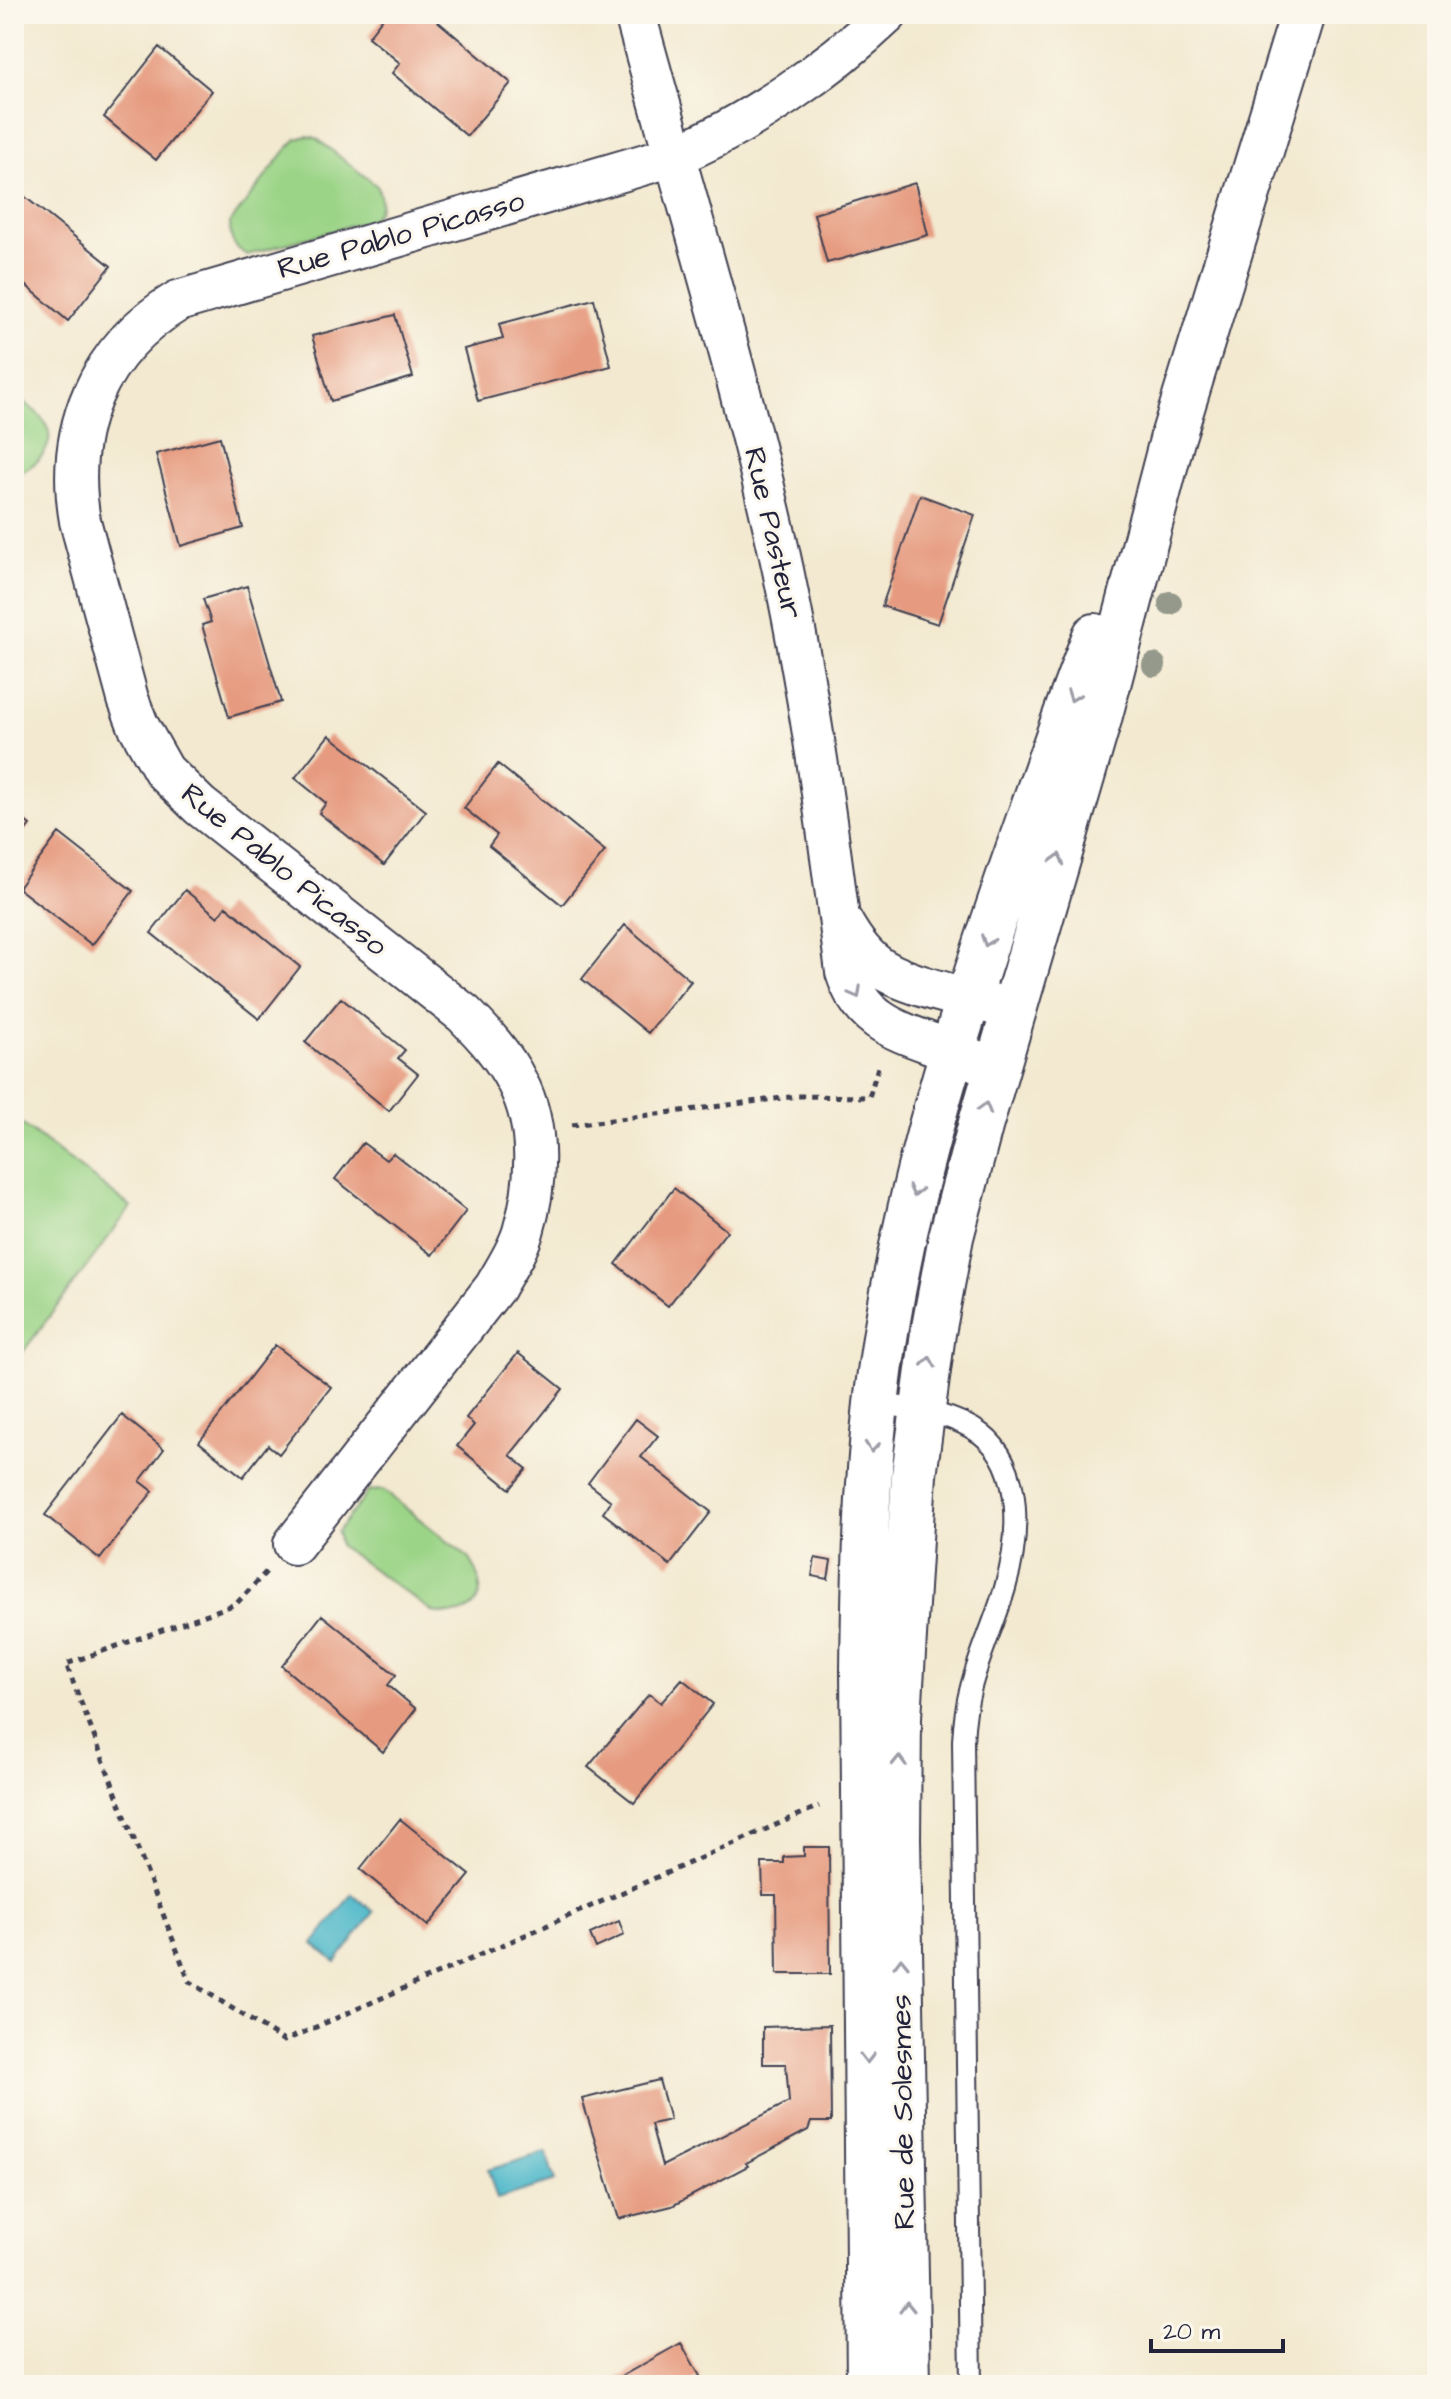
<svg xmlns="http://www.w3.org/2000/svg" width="1451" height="2399" font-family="'Architects Daughter',sans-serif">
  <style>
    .green { fill: #9bd487; stroke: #5e7b61; stroke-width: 2 }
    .water { fill: #4db8c9; stroke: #386d82; stroke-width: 2 }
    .building { fill: #e69b80 }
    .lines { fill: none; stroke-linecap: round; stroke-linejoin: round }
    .lane-casing { stroke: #414051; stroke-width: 24 }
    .street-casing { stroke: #414051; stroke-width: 44 }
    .secondary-casing { stroke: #414051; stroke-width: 48 }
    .path { stroke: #414051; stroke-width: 5; stroke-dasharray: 6 6; stroke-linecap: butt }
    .lane { stroke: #fff; stroke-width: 20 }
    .street { stroke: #fff; stroke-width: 40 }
    .secondary { stroke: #fff; stroke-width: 44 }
    .tree { fill: #94998b }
    .oneway { stroke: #9c9ca7 }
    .labels { text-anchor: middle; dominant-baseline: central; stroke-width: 6; stroke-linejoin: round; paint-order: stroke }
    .street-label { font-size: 30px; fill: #22223b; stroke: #fbf7ec }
  </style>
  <rect width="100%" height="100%" fill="#fbf7ec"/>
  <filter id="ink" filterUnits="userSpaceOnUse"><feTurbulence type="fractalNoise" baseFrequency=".0125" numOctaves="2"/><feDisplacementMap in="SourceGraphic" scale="16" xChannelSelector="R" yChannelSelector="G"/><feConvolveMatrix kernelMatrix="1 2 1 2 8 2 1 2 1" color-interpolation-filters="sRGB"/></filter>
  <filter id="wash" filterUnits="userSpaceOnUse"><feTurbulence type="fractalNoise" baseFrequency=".006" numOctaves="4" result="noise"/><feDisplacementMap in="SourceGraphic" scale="32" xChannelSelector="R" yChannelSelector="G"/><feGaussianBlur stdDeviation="1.8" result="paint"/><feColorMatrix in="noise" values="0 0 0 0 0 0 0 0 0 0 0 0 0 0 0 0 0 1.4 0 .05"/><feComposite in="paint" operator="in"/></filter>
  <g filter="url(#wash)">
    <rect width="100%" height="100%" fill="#f3e9d0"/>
    <path class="green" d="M307,136l9,2 61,48c6,15 5,24 -7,34l-123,35c-15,-9 -17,-16 -17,-32l56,-73 11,-11z
      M14,395c10,8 23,15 30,26 16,23 -8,47 -29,53z
      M14,1118l117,89 -117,157z
      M383,1490l87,69c23,36 5,63 -37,53l-93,-66 -3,-14 32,-41z"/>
    <path class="water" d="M352,1894l22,18 -38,50 -23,-18z
      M546,2152l9,29 -58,18 -9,-29z"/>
    <g id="blocks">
      <path class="building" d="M386,14h43l82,69 -44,53 -75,-63 8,-10 -32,-26z
        M159,47l53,44 -56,69 -52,-43z
        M915,183l13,52 -101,28 -13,-49z
        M14,188l97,78 -43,55 -54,-46z
        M594,299l17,67 -133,35 -14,-52 39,-10 -4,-15z
        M395,315l18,62 -82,24 -19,-65z
        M220,437l23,91 -62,18 -25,-92z
        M920,495l55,20 -37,109 -56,-18z
        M247,586l34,116 -52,15 -27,-92 9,-3 -8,-23z
        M329,735l97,76 -42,54 -65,-52 7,-10 -31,-25z
        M498,764l107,87 -43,54 -73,-59 8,-11 -33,-27z
        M14,812l16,13 -16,20z
        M59,833l74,58 -41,54 -74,-57z
        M185,890l33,27 8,-11 74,61 -41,52 -108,-86z
        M625,925l66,56 -43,52 -66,-54z
        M341,998l64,52 -7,8 20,16 -29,37 -84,-69z
        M363,1143l23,17 7,-7 73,58 -34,44 -97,-76z
        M674,1188l53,43 -59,75 -52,-42z
        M275,1345l56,42 -52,67 -11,-9 -25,32 -44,-35z
        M518,1353l45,36 -53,66 17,14 -17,20 -53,-43 17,-21 -8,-7z
        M122,1415l42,34 -24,32 13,10 -53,68 -55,-44z
        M636,1419l22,17 -17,21 70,55 -41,53 -67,-52 8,-12 -23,-18z
        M815,1558l16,3 -3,18 -16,-3z
        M322,1615l74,60 -8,10 28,24 -33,43 -101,-86z
        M682,1679l31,25 -79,99 -46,-36 61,-73 12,9z
        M400,1819l70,56 -42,51 -68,-57z
        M804,1847h25l1,127h-53l-1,-79h-13l-1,-32h22v-6l20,-1z
        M619,1921l5,14 -28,13 -6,-14z
        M830,2025l1,97h-20l-3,8 -62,33 2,3 -76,40 -53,13 -37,-120 77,-19 11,40 -19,4 11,42 127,-64 -3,-38h-23v-37z
        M681,2343l19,33 -16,9h-78z"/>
    </g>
  </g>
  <g filter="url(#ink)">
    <use href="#blocks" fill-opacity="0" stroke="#414051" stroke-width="2"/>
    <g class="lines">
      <g class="lane-casing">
        <path id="lane" d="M876,1403c35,6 75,9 105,31 44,33 38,107 24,154 -10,34 -25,65 -34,99 -5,18 -7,36 -8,54l8,644"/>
      </g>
      <g class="street-casing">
        <path id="street" d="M635,14c48,177 103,354 143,533 31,140 50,283 68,425 15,49 49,58 92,74 19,8 39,15 58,22
          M842,922c10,18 22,36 40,47 29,18 85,29 119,37
          M294,1544l201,-257c10,-18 22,-35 28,-55 14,-47 18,-105 -6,-150 -13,-26 -32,-47 -53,-68l-264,-208 -36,-35 -26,-46 -10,-26 -48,-178c-16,-92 18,-172 98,-220l495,-145c75,-30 156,-87 214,-142"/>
      </g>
      <g class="secondary-casing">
        <path id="secondary" d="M869,2385l-6,-715c1,-88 3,-178 13,-266 21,-185 77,-365 137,-540 27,-76 53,-153 82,-228
          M908,2385l-10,-546 1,-122 15,-242 19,-142 18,-96 30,-114 118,-404 73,-279 131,-426"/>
      </g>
      <path class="path" d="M572,1125l226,-29 71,1 9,-30
        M266,1572l-30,32 -170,60 123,317 95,60 535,-235"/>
      <use href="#lane" class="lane"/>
      <use href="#street" class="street"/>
      <use href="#secondary" class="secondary"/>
    </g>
    <g class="tree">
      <circle cx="1170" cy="603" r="12"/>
      <circle cx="1154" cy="665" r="12"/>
    </g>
    <defs><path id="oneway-chevron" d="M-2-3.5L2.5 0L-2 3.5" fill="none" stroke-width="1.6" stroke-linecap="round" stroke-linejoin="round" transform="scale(2)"/></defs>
    <g class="oneway">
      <use href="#oneway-chevron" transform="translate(1073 696) rotate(110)"/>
      <use href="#oneway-chevron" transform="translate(1058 859) rotate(-74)"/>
      <use href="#oneway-chevron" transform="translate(987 941) rotate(109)"/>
      <use href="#oneway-chevron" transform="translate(856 993) rotate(61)"/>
      <use href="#oneway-chevron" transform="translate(985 1108) rotate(-74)"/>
      <use href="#oneway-chevron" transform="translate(915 1191) rotate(104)"/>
      <use href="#oneway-chevron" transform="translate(929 1362) rotate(-82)"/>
      <use href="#oneway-chevron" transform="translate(872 1447) rotate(95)"/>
      <use href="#oneway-chevron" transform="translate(899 1761) rotate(-89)"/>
      <use href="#oneway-chevron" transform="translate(901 1963) rotate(-91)"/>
      <use href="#oneway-chevron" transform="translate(867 2058) rotate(90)"/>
      <use href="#oneway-chevron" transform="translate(907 2307) rotate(-91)"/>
    </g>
  </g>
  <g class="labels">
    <g class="street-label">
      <text transform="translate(401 235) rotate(-16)">Rue Pablo Picasso</text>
      <text transform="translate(773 533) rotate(77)">Rue Pasteur</text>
      <text transform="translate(284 870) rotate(39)">Rue Pablo Picasso</text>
      <text transform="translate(903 2112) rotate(-91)">Rue de Solesmes</text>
    </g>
  </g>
  <rect width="1451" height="2399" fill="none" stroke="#fbf7ec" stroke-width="48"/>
  <path d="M1151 2339v12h132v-12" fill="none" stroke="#22223b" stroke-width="4"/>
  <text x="1163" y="2339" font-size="24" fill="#22223b" stroke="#fbf7ec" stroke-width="6" paint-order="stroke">20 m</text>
</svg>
